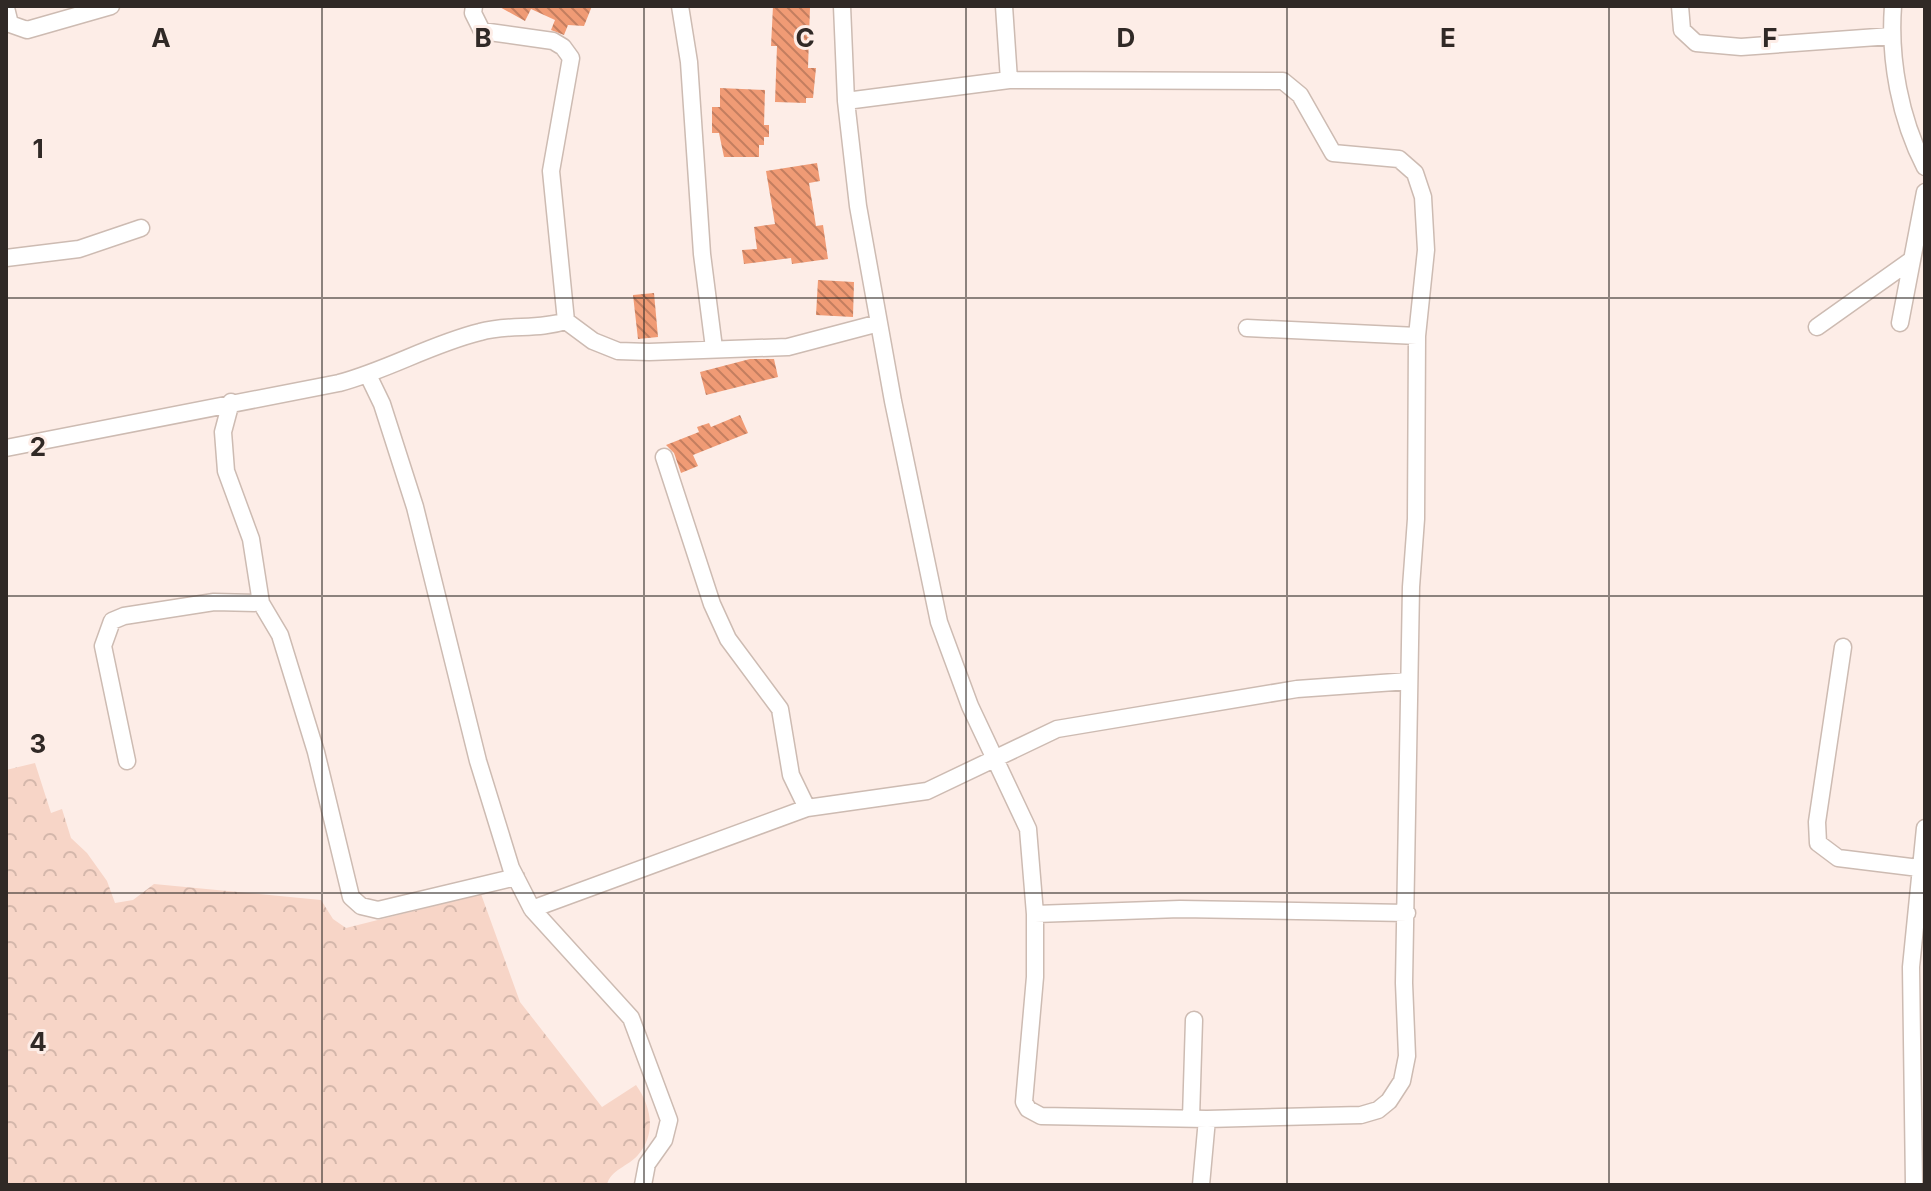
<svg xmlns="http://www.w3.org/2000/svg" width="1931" height="1191" font-family="Inter,sans-serif">
  <style>
    .forest { fill: url(#forest-crowns) }
    .building { fill: url(#building-back-hatch) }
    .lines { fill: none; stroke-linecap: round; stroke-linejoin: round }
    .minor-casing { stroke: #cdbbb2; stroke-width: 19 }
    .minor { stroke: #fff; stroke-width: 16 }
    .grid { fill: none; stroke: #302926; stroke-width: 2; stroke-opacity: 0.55 }
    .grid-label { font-size: 26px; text-anchor: middle; font-weight: bold; fill: #302926; stroke: #fdede7; stroke-width: 6; stroke-linejoin: round; paint-order: stroke }
  </style>
  <defs>
    <pattern id="forest-crowns" width="20" height="18" patternUnits="userSpaceOnUse" patternTransform="scale(2)"><rect width="20" height="18" fill="#f7d5c7"/><path d="M2 6a3 3 0 1 1 6 0M12 15a3 3 0 1 1 6 0" fill="none" stroke="#d4b7ab"/></pattern>
    <pattern id="building-back-hatch" width="6" height="6" patternUnits="userSpaceOnUse" patternTransform="scale(2)"><rect width="6" height="6" fill="#f09b75"/><path d="M-1 5l2 2M0 0l6 6M5-1l2 2" fill="none" stroke="#c37e60"/></pattern>
  </defs>
  <rect width="100%" height="100%" fill="#fdede7"/>
  <path class="forest" d="M35,763l16,50 11,-4 9,29 16,15 20,28 8,22 18,-3 21,-16 167,16 12,19 13,9 135,-34 39,108 82,105 34,-22c15,21 21,48 2,70 -9,11 -28,15 -31,30h-601v-415z"/>
  <path class="building" d="M498,6h94l-8,20 -16,-1 -4,10 -13,-5 4,-10 -24,-11 -6,12z
    M773,6l37,2 -2,60h8l-3,30h-7v5l-31,-1 2,-56h-6z
    M720,88l45,2 -1,35h5v12h-5v8h-5v12h-35l-5,-24h-7v-26h8z
    M817,163l3,18 -11,2 7,43 7,-1 5,34 -36,5 -1,-6 -47,6 -2,-14 15,-1 -3,-22 21,-3 -9,-53z
    M818,280l36,2 -1,35 -37,-2z
    M654,293l4,44 -20,2 -5,-44z
    M750,359h24l4,18 -72,18 -6,-23z
    M740,415l8,18 -55,22 5,11 -17,7 -7,-20 -8,-8 33,-13 -2,-5 12,-4 2,4z"/>
  <g class="lines">
    <g class="minor-casing">
      <path id="minor" d="M680,6l9,56 13,192 12,94
        M842,6l4,95 12,105 35,195 46,221 31,84 58,123 7,85v63l-11,125 4,7 13,7 166,3 154,-4 17,-5 11,-9 13,-20 5,-25 -3,-73 7,-396 5,-68 1,-183 9,-86 -3,-53 -8,-24 -16,-14 -66,-6 -33,-58 -17,-14 -274,-1 -163,21
        M1004,6l5,74
        M1680,6l2,24 14,13 45,4 150,-11
        M1893,6c-4,53 7,113 32,161
        M6,8l4,16 17,6 84,-24
        M6,258l73,-9 62,-21
        M566,321l27,20 25,10 31,1 139,-5 91,-24
        M1900,323l25,-131
        M1817,327l93,-66
        M1247,328l170,8
        M368,375l14,29 33,103 63,254 33,107 21,41 275,-101 120,-17 130,-62 240,-40 112,-8
        M231,402l-8,30 3,39 25,68 10,64 19,32 36,117 35,145 10,9 17,4 138,-33
        M6,448l333,-65c49,-13 92,-39 141,-51 28,-8 58,-2 86,-11l-15,-150 20,-113 -8,-11 -10,-6 -71,-10 -9,-18 1,-7
        M664,457l48,147 16,35 52,70 11,66 16,33
        M1843,647l-26,175 1,21 20,15 81,10
        M127,761l-24,-115 9,-25 12,-5 90,-14 47,1
        M532,909l99,109 38,102 -5,20 -17,24 -4,21
        M1035,914l145,-5 227,4
        M1191,1118l3,-98
        M1201,1185l6,-66
        M1914,1185l-3,-218 14,-139"/>
    </g>
    <use href="#minor" class="minor"/>
  </g>
  <path class="grid" d="M322,6v1179M644,6v1179M966,6v1179M1287,6v1179M1609,6v1179M6,298h1919M6,596h1919M6,893h1919"/>
  <g class="grid-label">
    <text x="161" y="47">A</text>
    <text x="483" y="47">B</text>
    <text x="805" y="47">C</text>
    <text x="1126" y="47">D</text>
    <text x="1448" y="47">E</text>
    <text x="1770" y="47">F</text>
    <text x="38" y="158">1</text>
    <text x="38" y="456">2</text>
    <text x="38" y="753">3</text>
    <text x="38" y="1051">4</text>
  </g>
  <rect width="1931" height="1191" fill="none" stroke="#302926" stroke-width="16"/>
</svg>
